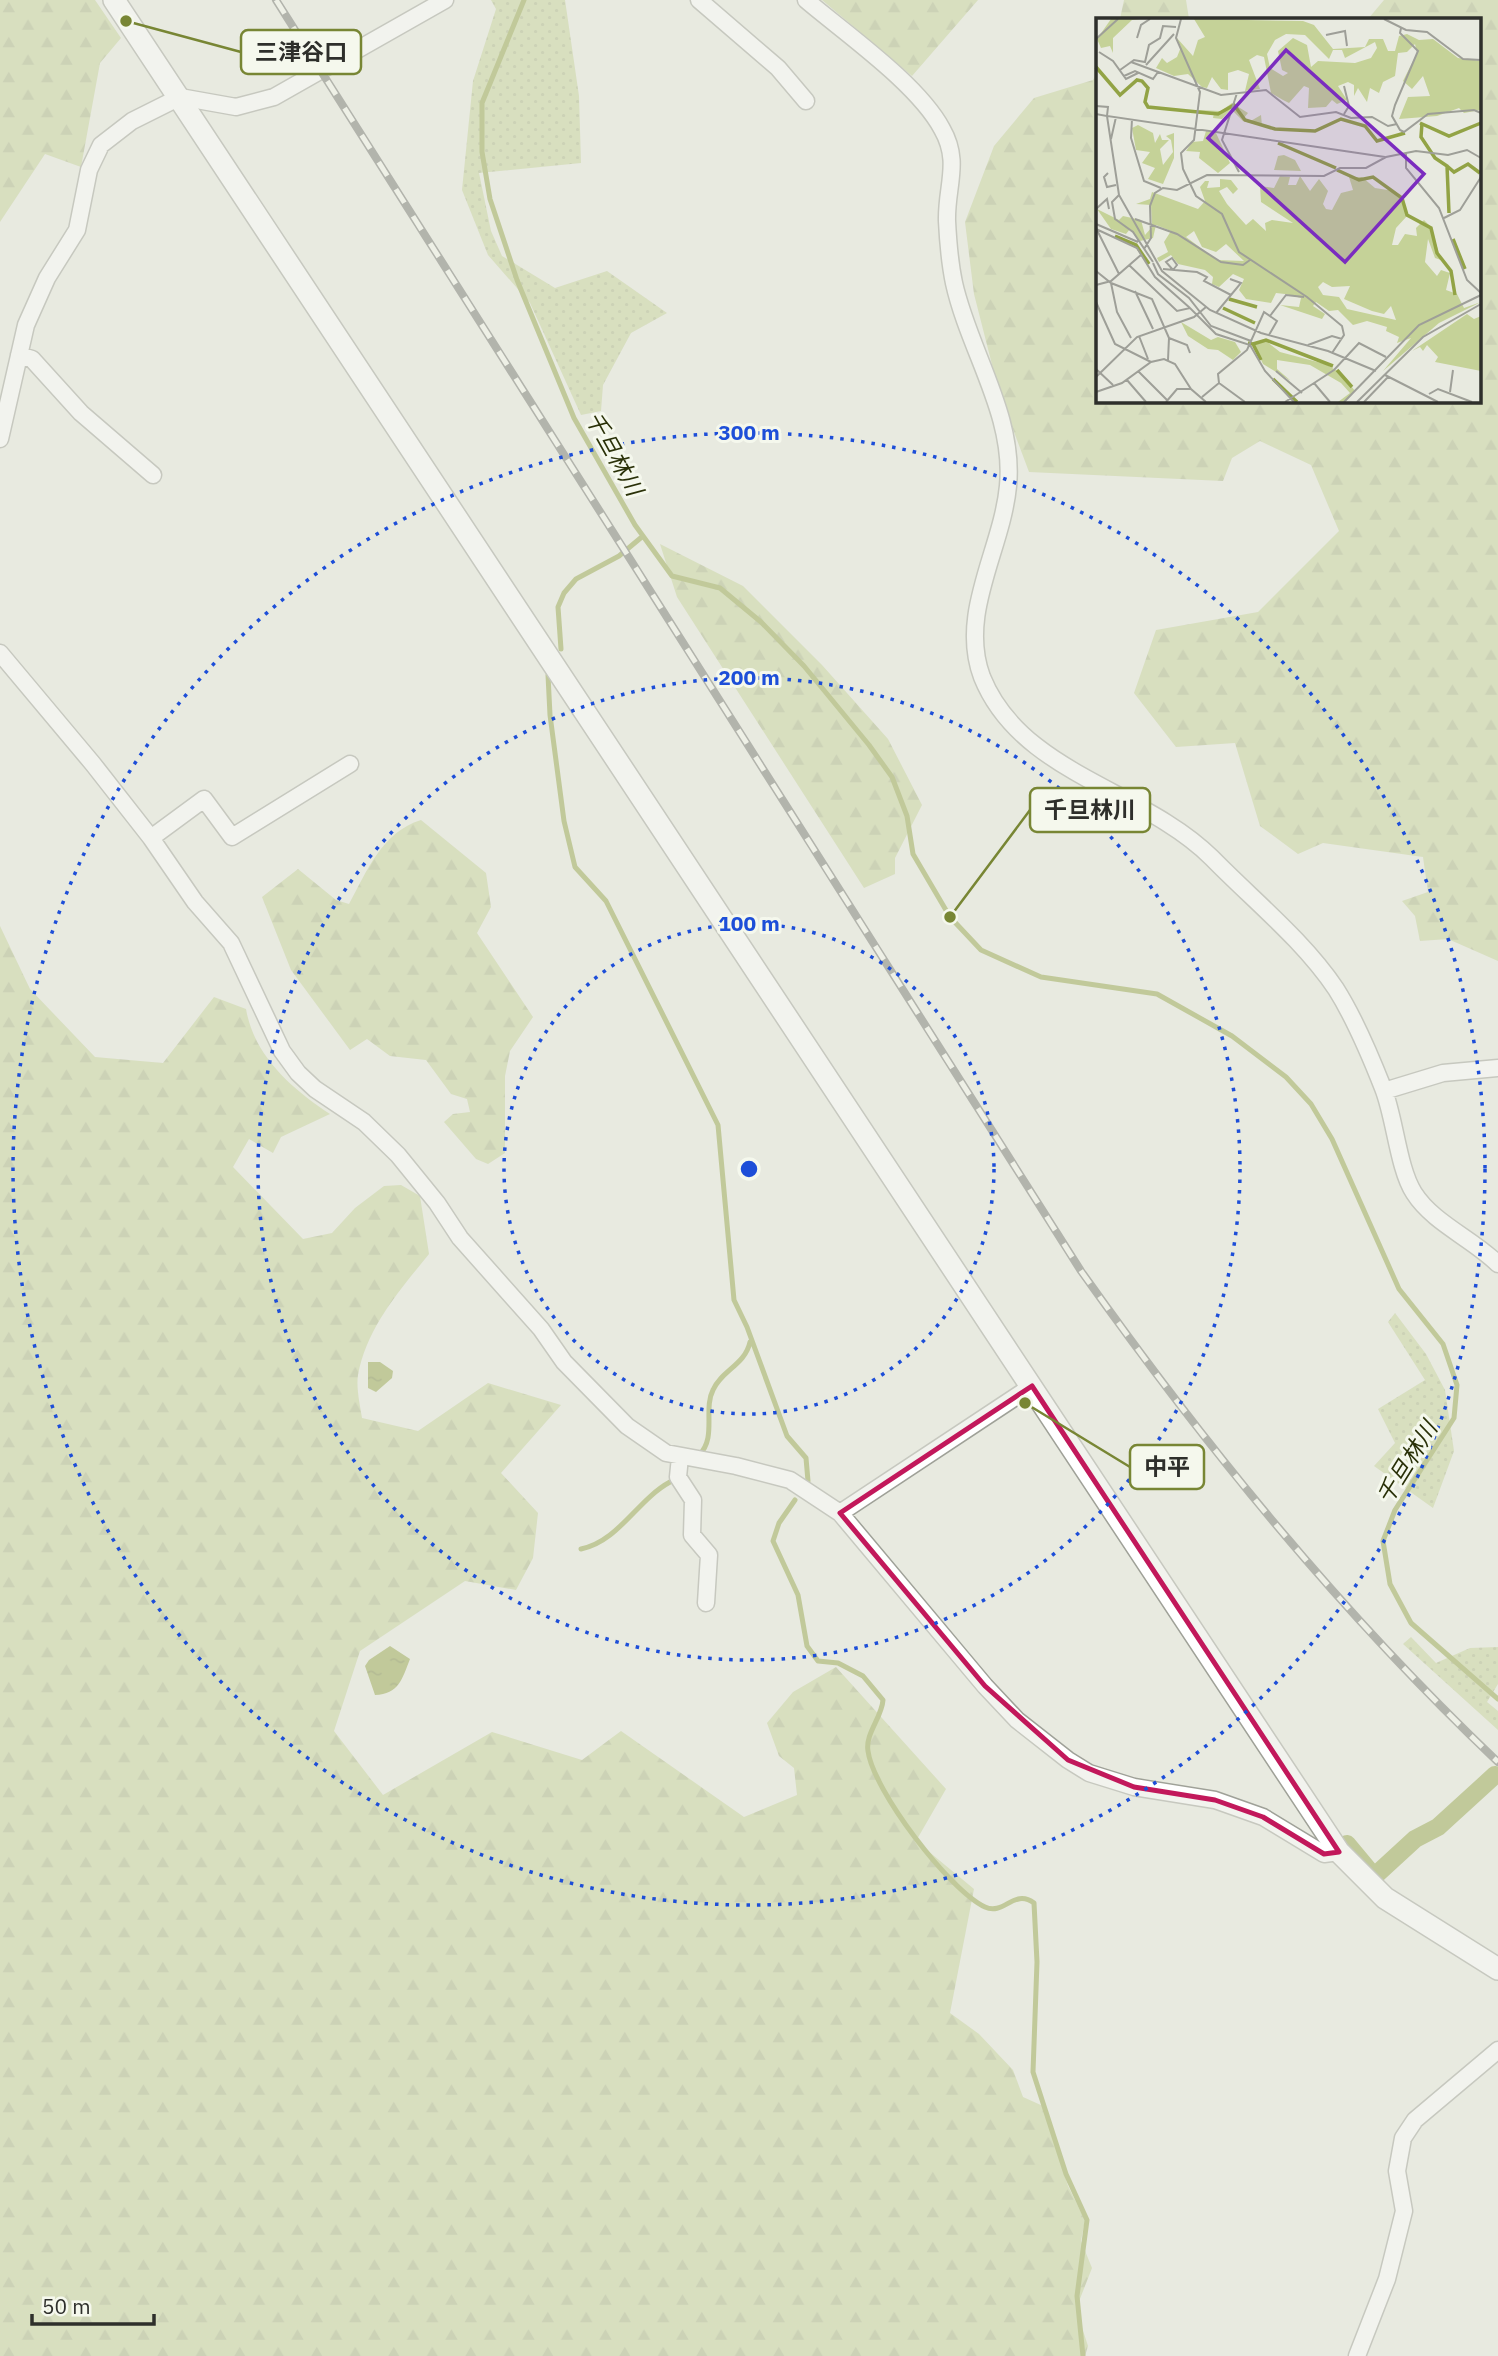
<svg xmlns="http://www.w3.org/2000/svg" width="1498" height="2356" font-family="'IBM Plex Sans','Noto Sans JP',sans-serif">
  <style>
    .grass { fill: url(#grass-dots) }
    .forest { fill: url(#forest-firs) }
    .water { fill: url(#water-ripples) }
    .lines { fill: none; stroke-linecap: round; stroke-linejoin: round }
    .stream { stroke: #92a345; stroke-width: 5 }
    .canal { stroke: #92a345; stroke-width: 18 }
    .minor-casing { stroke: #9fa198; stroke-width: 19 }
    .tertiary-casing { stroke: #9fa198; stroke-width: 24 }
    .minor { stroke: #fff; stroke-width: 16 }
    .tertiary { stroke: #fff; stroke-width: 21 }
    .rail-casing { stroke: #72736d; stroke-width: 8 }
    .rail { stroke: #f5f8ed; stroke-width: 5; stroke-dasharray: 16; stroke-linecap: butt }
    .marked { fill: none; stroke: #c2185b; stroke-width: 5; stroke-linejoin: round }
    .ring { fill: none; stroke: #1d4ed8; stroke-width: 3.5; stroke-dasharray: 3.5 7 }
    .labels { text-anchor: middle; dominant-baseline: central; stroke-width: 6; stroke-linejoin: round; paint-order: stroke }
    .water-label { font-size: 23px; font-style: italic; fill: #2a3108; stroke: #f5f8ed }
    .inset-river { fill: none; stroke: #92a345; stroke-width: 3.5 }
    .inset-road { fill: none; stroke: #9e9f98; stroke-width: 2 }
    .view { fill: #7b2cbf; fill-opacity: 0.15; stroke: #7b2cbf; stroke-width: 3.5 }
    .inset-edge { fill: none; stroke: #2e2f2b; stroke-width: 3.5 }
    .centre { fill: #1d4ed8; stroke: #f5f8ed; stroke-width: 3.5 }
    .ring-label { font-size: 21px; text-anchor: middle; font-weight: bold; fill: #1d4ed8; stroke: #f5f8ed; stroke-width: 6; stroke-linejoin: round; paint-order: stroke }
    .leader { fill: none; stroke: #788634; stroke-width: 2.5 }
    .callout-dot { fill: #788634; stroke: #f5f8ed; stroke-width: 2.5 }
    .callout { fill: #f5f8ed; stroke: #788634; stroke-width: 2.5 }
    .callout-label { font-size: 23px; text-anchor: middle; font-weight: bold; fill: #2e2f2b }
  </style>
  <defs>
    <pattern id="grass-dots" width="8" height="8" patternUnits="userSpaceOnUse" patternTransform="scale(1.75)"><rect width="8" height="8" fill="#c5d298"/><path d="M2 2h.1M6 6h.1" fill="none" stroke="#aab583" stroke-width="1.8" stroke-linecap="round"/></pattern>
    <pattern id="forest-firs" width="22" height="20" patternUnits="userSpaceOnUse" patternTransform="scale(1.75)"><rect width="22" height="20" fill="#c5d298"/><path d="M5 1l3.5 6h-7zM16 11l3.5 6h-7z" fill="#aab583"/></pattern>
    <pattern id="water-ripples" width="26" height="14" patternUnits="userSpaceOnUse" patternTransform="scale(1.75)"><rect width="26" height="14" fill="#92a345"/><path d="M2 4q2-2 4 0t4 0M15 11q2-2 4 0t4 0" fill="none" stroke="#78853a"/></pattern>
  </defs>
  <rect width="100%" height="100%" fill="#e8eae0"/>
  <path class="grass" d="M491,0h74l14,96 2,67 -102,10 12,58 11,25 53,32 52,-17 60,42 -36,20 -28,52 -2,26 -20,4 -51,-112 -42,-48 -26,-65 11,-109 23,-72z
    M1395,1313l31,41 19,36 9,61 -21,57 -59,-42 21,-23 -17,-34 47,-29 -37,-58z
    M1411,1637l25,26 34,-15 28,-1v37l-11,18 11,9v19l-95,-86z"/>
  <path class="forest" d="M0,0h95l26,38 -21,25 -19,104 -36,-13 -45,68z
    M822,0h156l-66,76z
    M1124,0h62l3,19h-69z
    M1384,0h114v961l-50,-22 -28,2 -5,-25 -13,-15 26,-9 -5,-35 -100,-14 -25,11 -38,-28 -25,-83 -59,4 -42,-54 22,-63 102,-18 81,-81 -28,-66 -51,-24 -28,17 -9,23 -194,-9 -30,-80 -25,-98 -9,-72 29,-76 40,-48 59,-18 4,-7v328h382v-382h-111z
    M660,544l83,42 79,79 66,74 34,66 -27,53v16l-31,14 -187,-291z
    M421,820l65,53 5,34 -14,26 56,84 -23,34 -5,25v77l-17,11 -12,-5 -32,-37 9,-8 17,-2 -3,-13 -16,-5 -25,-34 -36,-4 -23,-17 -17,11 -59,-80 -29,-73 36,-28 38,31 13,4c18,-33 33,-72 72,-84z
    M0,926l30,63 65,68 68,6 51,-66 32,12c8,47 46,80 84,105l-49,23 -8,16 -24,-14 -16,28 70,72 29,-6 23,-25 29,-22 17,-1 19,11 9,58c-29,36 -62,73 -71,121 -2,13 2,30 4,43l56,13 70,-48 73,22 -60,68 37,40 -5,45 -17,32 -51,-9 -105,70 -26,80 49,64 109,-63 90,28 39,-29 123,86 53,-22 -3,-27 -15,-12 -12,-33 26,-31 43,-25 110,122 -30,52 58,48 -24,124 29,21 34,36 10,27 20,9 25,80 17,34 -4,21 11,27 -16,41 12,37 -3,10h-1085z"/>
  <path class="water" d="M368,1362h12l13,9 -1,7 -16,14 -8,-4z
    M390,1646l20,13c-8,20 -11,35 -35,36l-10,-29 4,-6z"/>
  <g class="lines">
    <path class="stream" d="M524,0l-42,103v49l8,47 27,81 57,138 61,107 37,51 48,12 41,34 43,44 65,79 23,32 15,39 6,38 37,63 31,33 60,27 116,17 75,42 54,41 25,27 21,35 67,150 44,55 14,41 -3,33 -59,92 -12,31 7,43 21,39 87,76
      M561,649l-3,-42 6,-14 12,-14 43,-23 24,-20
      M548,675l2,40 14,106 11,46 31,34 112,224 16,175 13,27 40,109 19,22 2,23
      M699,1455c18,-17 4,-46 14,-65 9,-20 32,-25 37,-48
      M795,1500l-16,23 -6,18 25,54 9,51 11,15 20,2 25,13 20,24c-1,17 -18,34 -15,51 5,39 81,139 117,156 19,9 29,-19 49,-4l3,59 -4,110 33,102 21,46 -10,76 6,60
      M581,1549c38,-8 56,-49 89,-67"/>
    <path class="canal" d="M1347,1844l25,30 6,-1 37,-34 23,-12 57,-52"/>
    <g class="minor-casing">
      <path id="minor" d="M699,0l79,68 28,33
        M806,0c40,34 112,84 136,129 19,33 4,57 5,92 1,20 3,43 7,62 15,68 61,132 54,203 -6,64 -50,127 -26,191 39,97 161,112 230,181 41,42 91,82 124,131 19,30 34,66 47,99 12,30 15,80 31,105 19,30 59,46 84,71
        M19,355l13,4 49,54 72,62
        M0,439l26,-114 21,-47 30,-48 12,-60 12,-25 31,-24 48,-24 56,10 38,-10 171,-97
        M0,653l93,111 58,74 44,64 36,41 51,108 16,22 17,16 49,33 34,33 39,48 23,35 81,91 23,33 63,64 39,27 70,13 54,14 50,33 145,173 32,34 51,40 21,13 45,14 81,13 48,17 61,37 15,-2
        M151,838l53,-39 28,38 118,-73
        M1384,1091l59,-18 55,-5
        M680,1457l-2,20 15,23 -1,35 17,20 -3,48
        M840,1513l192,-127
        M1357,2356l30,-77 17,-68 -7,-40 6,-33 12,-18 83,-70"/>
    </g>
    <g class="tertiary-casing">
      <path id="tertiary" d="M114,0l1225,1852 46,46 113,71"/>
    </g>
    <use href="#minor" class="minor"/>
    <use href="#tertiary" class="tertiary"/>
    <g class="rail-casing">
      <path id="rail" d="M276,0l805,1271c125,176 260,342 417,491"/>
    </g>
    <use href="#rail" class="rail"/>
  </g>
  <path d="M0 0H1498V2356H0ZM1032,1386l307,466 -15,2 -61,-37 -48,-17 -81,-13 -66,-27 -83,-74 -145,-173z" fill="#e8eae0" fill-opacity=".55" fill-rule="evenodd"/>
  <path class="marked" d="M1032,1386l307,466 -15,2 -61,-37 -48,-17 -81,-13 -66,-27 -83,-74 -145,-173z"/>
  <g class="ring">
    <circle cx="749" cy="1169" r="245"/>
    <circle cx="749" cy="1169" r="491"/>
    <circle cx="749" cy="1169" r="736"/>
  </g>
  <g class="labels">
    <g class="water-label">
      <text transform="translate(615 453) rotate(61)">千旦林川</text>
      <text transform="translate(1406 1462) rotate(-58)">千旦林川</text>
    </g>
  </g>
  <g transform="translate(1096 18)">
    <rect width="385" height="385" fill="#e8eae0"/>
    <path d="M136,85l16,10 -5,6 6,3 12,-7 1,11 -19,-5 -12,-12 -9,10 -9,-1 1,-5 -17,1 1,-4 23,1z" fill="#c5d298"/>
    <path d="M15,1h29l-8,1 -19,18v15l-3,-7 -9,2 -4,-9zM98,1l109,2 11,4 19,24 32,-2 4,-8h14l5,12h7l4,-15 8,-2 12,6 14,-1 25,19 23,3 -1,49 -16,3 -5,-5 -22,8 -38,3 9,-22 22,-1 -7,-20 -11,13 -9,-8 14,-28 -2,-9 -8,8 -9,1 -3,23 -12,6 -4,11 -9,-5 -3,14 -9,-14 -4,8v-11l-6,-3 -10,4 9,14 -10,4 -5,-4 -6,7 -18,1 1,-20 -5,-2 -15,17 -6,-3 -12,-7 -7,-36 -7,-2 -8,5 11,29 -15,2 4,-17 -11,-4 -10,3v17l-7,-1 -9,-12 -5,11 -5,-1 -14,-13 -14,2 -18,-8 6,-10 5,5 10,-6 4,-10 -5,-10 17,19 5,-16 7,-3zM190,16l19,1 24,24 4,-9h9l3,8 30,-16 2,6 -6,10 -16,5 -37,-2 -7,6 -4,-22 -14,-7 -15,13 4,19 6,3 -5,3 -13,-8 -3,-14 8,-14zM42,107l15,8 2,10 5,-9 2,6h7l-9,9 3,16 10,-13 -2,-12 -5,-4 8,-3v25l-11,26 -15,-5 7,-11 -13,-5 8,-11 -14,-2 -4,-22zM110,113l10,2 14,30 -12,10 -19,-15 1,-6 -14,-1 6,-9 11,-1zM188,137l11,5 6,11 -27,-1 4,-14zM184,158l10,1 -2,8h8l4,-9 10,15 9,-12 9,12 -5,13 3,5 6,1 9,-17 12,-3 -4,-13h13l13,11 19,3 9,8 4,17 -11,12 -4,17h6l7,-11 12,2 -1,-8 8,-8 7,7 10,33 -6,-2 -7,-19 -3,23 12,14 4,-6 9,3 -4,17 11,4 7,14 17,-6 -42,21 -56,48 28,-33 -14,5 2,-6 -13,-6 1,-4 -20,-6 -14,4 -15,-15 -9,1 -13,-9 -3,4 12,8 -3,5 -42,-14 19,2 2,-9 -16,-4 -9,-1 -5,10 -25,-4 -7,-9 5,-11 -11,-5 -14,13 -7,-3 1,-7 -8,-7 -27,-6 -7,-9 -12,7 -2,-4 11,-6 -4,-10 7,-11 -15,-6 -3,13 -13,3 -10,-12 -4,5 -15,-5 -14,-20 22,11 4,-4 18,4 4,15 7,-8 -1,-22 -15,-1 14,-5 2,-7 46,17 7,-8 -5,-14 5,-6h4l-2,7 13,-1v-8l11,1 7,9 -5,5 -6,-7 -8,4 8,13 19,21 7,-6 13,12 -1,-8 7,-3 21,3 -32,-21 -1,-16 14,2zM98,213l8,16 14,5 10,-8 18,17 -27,-1 -31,-23zM227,264l9,5 18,-1 -6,13 28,12 12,3 7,-8 5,14 -49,-11 -8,-12 -16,-2 -5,-8zM371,296l7,5 7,-3v55l-46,-9 3,-5 -11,-12 -4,6 -3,-4 -8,4zM85,304l30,18 7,-3 17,5 6,10 -8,8 -15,-10 -10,-1 -20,-13zM170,323l14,11 45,12 16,9 14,18 -10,11h-7l12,-9 -9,-10 -31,-18 -33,-5v9l14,12 -28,-17 -9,-19z" fill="#c5d298" fill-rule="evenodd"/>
    <path class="inset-river" d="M0,49l24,28 17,-15 5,1 6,7 -3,14 3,5 70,7 16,-9 11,15 30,9 40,2 26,-12 24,7 12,15 28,-8M324,105l29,13 32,-13M326,105l-1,14 14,21 12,8 2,47M182,125l58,25M351,148l7,6 14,-8 12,9M241,152l22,10 14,-3 29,21 5,17 24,13 6,25 14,18 4,24M19,218l21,9 13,19M357,221l12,30M133,281l28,8M127,290l32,15M152,325l5,1 8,16M157,326l13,-4 67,26M241,352l15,17M177,361l24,23"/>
    <path class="inset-road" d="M85,1l-5,19 24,54 -6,48 -13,13 2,16 13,27 26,18 17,38 68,45 35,29 2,9 -12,18M288,1l22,11 21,2 36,27 18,1M305,10l-1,5 18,18 -23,54 -3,11 8,14 4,2 24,-18 46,-4 7,3M230,17l19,-4 2,15M41,20l4,-13 9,-6M0,21l22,-20M3,34l14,9 13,18 12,-6M35,44l90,33 45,-5 34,27 36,-5 15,6 21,-1 16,9 9,-2M50,47l28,-31M24,52l14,-10 11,2 4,-17 11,-7 3,-12 13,1M28,58l11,-5 18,8 5,-7M248,68l5,20 -5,8M141,75l-15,47 17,32M0,88l12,1 -1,9 278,41M0,96l11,2 12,79 43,76 48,39 51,23 67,18 48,20M36,101l-1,19 13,43 17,7M15,121l5,-22M310,135v15l33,40 28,72 14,13M12,155l-4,4 3,10 9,-2M23,177l-7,7 3,17 18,13 20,30M0,191l11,-10 2,10M348,200l16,-8 21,-33M39,201l42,15 44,28 22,3 7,-5M0,206l42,18M0,211l41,19 18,29 35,31M1,212l22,44M48,231l7,-11 -1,-32 5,-13 8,-5 14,2 30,-15 117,1 16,-8h26l20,-11 30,-6 32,4 19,-5 14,8M57,245l5,11 31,24 22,28 40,15M33,247l48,46 13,-3 26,26 34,11 15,26 29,31M67,251l34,3 10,5 -3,4 27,14M77,252l-7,-8 6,-4 5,7 -4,5M0,253l15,12 41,16 17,39 -1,22M15,265l6,29 14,26M0,267l15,-4 31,-27M39,273l18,38M0,284l19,42 36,18M120,295l25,-30 -11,-4M174,298l16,-21 18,2M43,318l9,23M73,320l18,7 3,8M212,327l24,-9 10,3M0,351l17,16M42,353l30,30M180,353l26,22M289,357l53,27M0,359l41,-40 57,-20 12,-10M31,362l19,22M123,365l-1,-9 29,-24 17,-38 13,9 -8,14M123,365l26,19M218,365l16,19M0,374l26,-9 29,-21 13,-3 11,5 16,25 15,13M354,374l3,-22M333,376l9,-5 34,13M106,379l17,-14M70,384l11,-13h14M189,384l49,-32 25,-27 27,14M248,384l75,-77 62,-30M261,384l66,-65 58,-33M268,384l24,-25"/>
    <path class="view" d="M190,32l138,124 -79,88 -137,-124z"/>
    <rect width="385" height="385" class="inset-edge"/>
  </g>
  <circle cx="749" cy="1169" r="10" class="centre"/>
  <g class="ring-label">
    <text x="749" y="440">300 m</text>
    <text x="749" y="685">200 m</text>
    <text x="749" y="931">100 m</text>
  </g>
  <path class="leader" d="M126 21L241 52M950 917L1030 810M1025 1403L1130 1467"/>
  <g class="callout-dot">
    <circle cx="126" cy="21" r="7"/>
    <circle cx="950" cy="917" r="7"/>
    <circle cx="1025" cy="1403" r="7"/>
  </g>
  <g class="callout">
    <rect x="241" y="30" width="120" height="44" rx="7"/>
    <rect x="1030" y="788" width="120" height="44" rx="7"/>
    <rect x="1130" y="1445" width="74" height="44" rx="7"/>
  </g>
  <g class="callout-label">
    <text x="301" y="60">三津谷口</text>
    <text x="1090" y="818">千旦林川</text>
    <text x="1167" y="1475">中平</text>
  </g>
  <path d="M32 2314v10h122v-10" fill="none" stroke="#2e2f2b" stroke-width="3.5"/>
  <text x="42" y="2314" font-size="21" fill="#2e2f2b" stroke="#f5f8ed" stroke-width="5" paint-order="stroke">50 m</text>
</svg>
